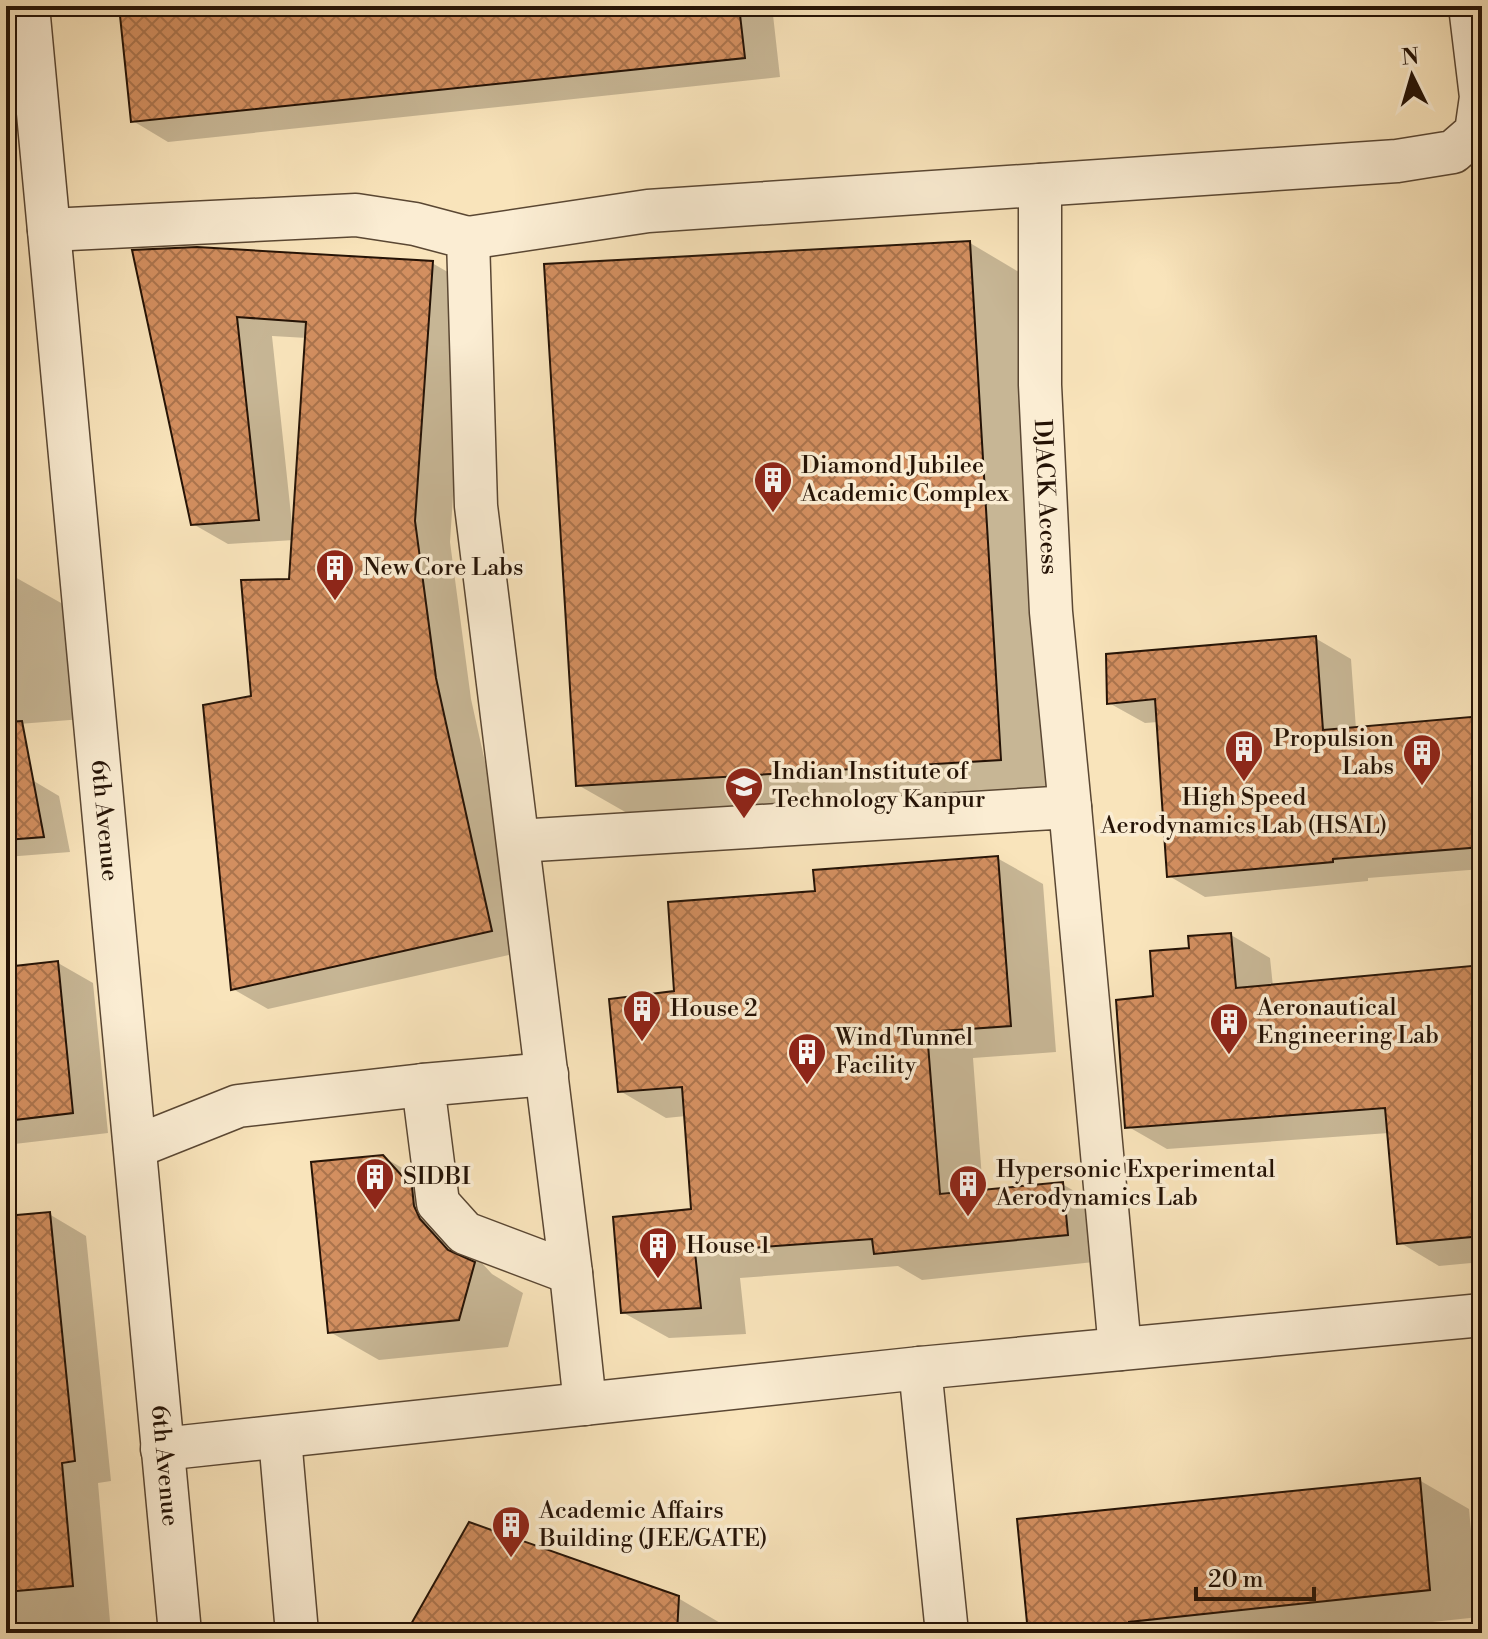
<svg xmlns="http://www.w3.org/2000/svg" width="1488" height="1639" font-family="'Libre Bodoni',serif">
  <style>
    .shadow { fill: #0003; fill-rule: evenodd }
    .building { fill: url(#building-cross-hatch); stroke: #251306; stroke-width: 2 }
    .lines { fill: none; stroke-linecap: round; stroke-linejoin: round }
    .minor-casing { stroke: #5a4733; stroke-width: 45 }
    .path { stroke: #251306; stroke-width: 5; stroke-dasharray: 6 4; stroke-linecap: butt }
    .minor { stroke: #fbedd3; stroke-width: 42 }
    .labels { text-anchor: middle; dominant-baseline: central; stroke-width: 7; stroke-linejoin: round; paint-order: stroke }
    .poi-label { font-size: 24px; fill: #251306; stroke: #fbedd3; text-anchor: start }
    .street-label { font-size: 24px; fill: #251306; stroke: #fbedd3 }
  </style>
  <defs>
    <pattern id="building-cross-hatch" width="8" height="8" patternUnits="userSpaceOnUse" patternTransform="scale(2)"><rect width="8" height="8" fill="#d38f60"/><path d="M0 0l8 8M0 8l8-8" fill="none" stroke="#ab744d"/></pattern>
  </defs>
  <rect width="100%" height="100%" fill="#f9e4bb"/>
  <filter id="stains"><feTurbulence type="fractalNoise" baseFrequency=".0025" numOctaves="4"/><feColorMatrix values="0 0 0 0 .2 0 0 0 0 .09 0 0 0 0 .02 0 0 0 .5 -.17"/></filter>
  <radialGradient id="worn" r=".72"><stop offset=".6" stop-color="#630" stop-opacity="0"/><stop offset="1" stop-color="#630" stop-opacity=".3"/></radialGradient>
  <path class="shadow" d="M6,6h27l6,77 -33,3z
    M121,6h651l8,71 -612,65 -35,-21z
    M970,243l49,29 30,516 -422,25 -49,-28z
    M134,252l298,11 35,20 -17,259 21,157 56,252 -259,58 -35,-20 20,-291 38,-117 3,-41 -66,4 -35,-20zM272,336l35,2 -12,186h-3z
    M6,572l64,36 13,111 -77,6z
    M1315,638l36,21 5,70 126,-11v151l-114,9v3l-163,16 -36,-21 -11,-154 -13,1 -36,-20z
    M32,780l27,16 11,56 -64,5v-76z
    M997,858l46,26 13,168 -83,6 10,134 79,-8 47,27 4,49 -191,20 -24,-14 -158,12 6,56 -77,4 -47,-26 72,-102 -8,-94 -20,2 -46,-27 57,-99 140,-99z
    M1231,935l39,23 3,29 209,-19v294l-43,4 -40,-24 -10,-109 -222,16 -40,-23 28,-128 36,-48z
    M58,963l35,20 15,150 -102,12v-176z
    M383,1157l49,28 37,64 23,25 31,19 -15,54 -129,13 -49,-28z
    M49,1214l37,22 25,245 -13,2 13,150h-105v-415z
    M1419,1480l50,29 10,108 -149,16h-300z
    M678,1598l49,29v6h-314z"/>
  <path class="building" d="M119,6h620l6,52 -614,64z
    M970,241l31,519 -425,26 -32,-522z
    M197,247l236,14 -18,260 21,157 56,253 -261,59 -28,-285 48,-9 -10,-116 48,-1 17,-257 -69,-5 22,203 -68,5 -59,-275z
    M1316,636l7,94 159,-14v131l-149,12v3l-166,15 -12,-178 -48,5 -1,-50z
    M22,721l22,116 -38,3v-118z
    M998,856l13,170 -84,6 13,162 123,-12 5,53 -194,19 -2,-15 -177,13 6,56 -80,5 -8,-96 78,-8 -9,-122 -64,5 -9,-93 65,-8 -6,-89 147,-11 -2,-21z
    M1231,933l5,55 246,-23v271l-85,8 -12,-136 -260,20 -9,-128 37,-4 -3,-45 39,-3 -1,-12z
    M58,961l15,152 -67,8v-154z
    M383,1155l29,32 2,19 6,13 28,31 27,12 -16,58 -131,13 -17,-171z
    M50,1212l25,249 -13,2 11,123 -67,6v-376z
    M1420,1478l10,112 -301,32 1,11h-102l-11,-114z
    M469,1522l210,74 -2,37h-271z"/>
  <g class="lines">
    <g class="minor-casing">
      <g id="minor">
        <path id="s1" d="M28,6l152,1627"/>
        <path id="s2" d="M1040,185v200l11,227 19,195"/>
        <path d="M49,230l307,-15 59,9 53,14 8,268 95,767 14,131"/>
        <path d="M468,238l180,-27 749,-50 56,-9 23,-20 5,-35 -11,-91"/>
        <path d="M518,841l552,-34 50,542"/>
        <path d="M547,1074l-124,11 15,118 27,30 106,40"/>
        <path d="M135,1147l103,-41 185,-21"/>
        <path d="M920,1368l27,265"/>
        <path d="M280,1438l17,195"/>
        <path d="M162,1449l758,-81 562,-53"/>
      </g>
    </g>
    <path class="path" d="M1189,1625l8,8"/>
    <use href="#minor" class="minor"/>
  </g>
  <defs>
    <g id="building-pin" transform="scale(2)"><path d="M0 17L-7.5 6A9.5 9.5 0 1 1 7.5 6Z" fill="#8f2418" stroke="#fbedd3"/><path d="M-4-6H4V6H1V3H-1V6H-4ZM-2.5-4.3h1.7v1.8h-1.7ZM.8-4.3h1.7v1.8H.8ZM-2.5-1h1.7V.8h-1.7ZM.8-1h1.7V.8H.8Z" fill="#fff"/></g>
    <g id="university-pin" transform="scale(2)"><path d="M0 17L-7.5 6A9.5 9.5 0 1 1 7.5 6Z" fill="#8f2418" stroke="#fbedd3"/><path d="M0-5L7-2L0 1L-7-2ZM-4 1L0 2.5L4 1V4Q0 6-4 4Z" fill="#fff"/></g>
  </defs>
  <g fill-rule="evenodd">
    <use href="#building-pin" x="773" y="480"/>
    <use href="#building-pin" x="335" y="568"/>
    <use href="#building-pin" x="1244" y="749"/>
    <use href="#building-pin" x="1422" y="753"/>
    <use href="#university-pin" x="744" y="786"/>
    <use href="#building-pin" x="642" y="1009"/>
    <use href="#building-pin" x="1229" y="1022"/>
    <use href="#building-pin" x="807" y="1052"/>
    <use href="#building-pin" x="375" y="1177"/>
    <use href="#building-pin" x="968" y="1184"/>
    <use href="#building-pin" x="658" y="1246"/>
    <use href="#building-pin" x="511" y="1525"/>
  </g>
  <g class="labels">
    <g class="poi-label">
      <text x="801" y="466">Diamond Jubilee<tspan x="801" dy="28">Academic Complex</tspan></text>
      <text x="363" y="568">New Core Labs</text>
      <text x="1394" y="739" text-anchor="end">Propulsion<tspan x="1394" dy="28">Labs</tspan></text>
      <text x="772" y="772">Indian Institute of<tspan x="772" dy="28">Technology Kanpur</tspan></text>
      <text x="1244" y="798" text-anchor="middle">High Speed<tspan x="1244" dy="28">Aerodynamics Lab (HSAL)</tspan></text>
      <text x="1257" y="1008">Aeronautical<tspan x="1257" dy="28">Engineering Lab</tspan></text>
      <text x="670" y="1009">House 2</text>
      <text x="835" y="1038">Wind Tunnel<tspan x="835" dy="28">Facility</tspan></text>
      <text x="996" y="1170">Hypersonic Experimental<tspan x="996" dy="28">Aerodynamics Lab</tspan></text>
      <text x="403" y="1177">SIDBI</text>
      <text x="686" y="1246">House 1</text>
      <text x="539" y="1511">Academic Affairs<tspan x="539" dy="28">Building (JEE/GATE)</tspan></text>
    </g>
    <g class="street-label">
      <text stroke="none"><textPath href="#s2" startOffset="312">DJACK Access</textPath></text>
      <text stroke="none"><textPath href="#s1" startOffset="818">6th Avenue</textPath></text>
      <text stroke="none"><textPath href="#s1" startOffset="1466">6th Avenue</textPath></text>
    </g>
  </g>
  <rect width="1488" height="1639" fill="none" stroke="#f9e4bb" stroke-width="32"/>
  <rect x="8" y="8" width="1472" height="1623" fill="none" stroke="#251306" stroke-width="4"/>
  <rect x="16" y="16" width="1456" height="1607" fill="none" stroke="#251306" stroke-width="2"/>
  <g transform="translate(1412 76) rotate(355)" stroke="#fbedd3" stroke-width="6" paint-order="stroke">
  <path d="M0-6L14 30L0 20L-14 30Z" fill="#251306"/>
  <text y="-12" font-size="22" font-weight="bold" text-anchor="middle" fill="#251306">N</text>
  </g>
  <path d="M1196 1587v12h118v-12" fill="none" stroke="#251306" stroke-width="4"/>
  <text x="1208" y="1587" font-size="24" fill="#251306" stroke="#fbedd3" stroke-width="6" paint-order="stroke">20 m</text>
  <rect width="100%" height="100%" filter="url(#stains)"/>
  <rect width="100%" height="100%" fill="url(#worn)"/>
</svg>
